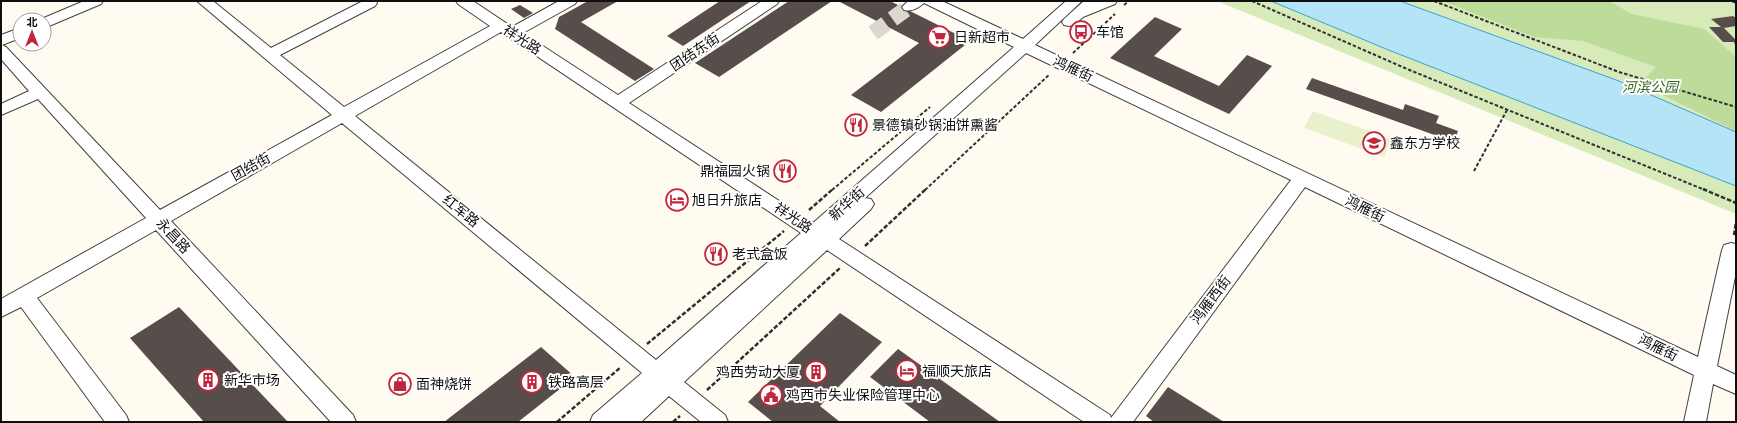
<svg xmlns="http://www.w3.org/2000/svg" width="1737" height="423" font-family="Bitter,'Noto Sans SC',serif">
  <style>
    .green { fill: #d7eaba }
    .forest { fill: #bddb99 }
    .pitch { fill: #e8f1cb }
    .water { fill: #b5e4f6; stroke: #3ca2ce }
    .building { fill: #574e4b }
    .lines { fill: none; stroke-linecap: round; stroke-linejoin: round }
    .minor-tunnel { stroke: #dbd8ce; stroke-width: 16; stroke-dasharray: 16 8; stroke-linecap: butt }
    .minor-casing { stroke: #424242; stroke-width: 2 }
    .path-far1 { stroke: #313131; stroke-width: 2; stroke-dasharray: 3.5 2; stroke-linecap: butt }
    .path { stroke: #313131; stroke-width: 2.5; stroke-dasharray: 4.5 2; stroke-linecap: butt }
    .minor { fill: #fff; fill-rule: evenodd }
    .labels { text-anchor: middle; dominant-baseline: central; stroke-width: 4; stroke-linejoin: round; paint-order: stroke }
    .poi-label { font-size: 14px; fill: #0f0f0f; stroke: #fff; text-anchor: start }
    .street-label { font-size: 14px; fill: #0f0f0f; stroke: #fff }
    .park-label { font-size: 14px; font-style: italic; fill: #35671e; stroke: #fff }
  </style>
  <rect width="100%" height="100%" fill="#fffbf0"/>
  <path class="green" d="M1217,1h519v213l-41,-17z"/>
  <path class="forest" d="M1442,1h167l23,13 72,15 32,28v74l-96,-47 16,-17 -73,-26 -49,-4z"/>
  <path class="pitch" d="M1313,111l78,28 -7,18 -80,-29z"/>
  <path class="water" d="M1271,1h129l219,80 117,51v54l-345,-135z"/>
  <path class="building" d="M588,1h30l-37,21 73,47 -19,12 -80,-52 4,-12z
    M720,1h31l-68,45 -16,-10z
    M789,1h43l-113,76 -24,-14z
    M838,1h52l80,40 -89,71 -30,-17 68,-52z
    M520,5l13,8 -9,5 -13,-9z
    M1733,16l3,2v8l-12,2 12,12v7l-2,-5h-11l-14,-15h12l-10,-8z
    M1155,17l27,12 -28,27 65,30 28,-31 25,11 -43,48 -119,-56z
    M1312,78l91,32 2,-6 34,12 -3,7 22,8 -4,11 -148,-53z
    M179,307l109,115h-84l-74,-84z
    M840,313l42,29 -62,64 20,16h-67l-25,-20z
    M541,347l34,30 -57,45h-74z
    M898,349l102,73h-70l-60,-45z
    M1168,387l56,35h-70l-8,-6z"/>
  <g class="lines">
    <path class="minor-tunnel" d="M873,33l36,-26"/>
    <g class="minor-casing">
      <path id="minor" d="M84,1h19l-2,3 -52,22 -5,1v-7h-5z
        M197,1h16l58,47 92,-47h13l1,2 -2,3 -95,49 64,52 146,-81 -32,-22 -2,-3h17l39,26 47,-26h18l-2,3 -52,29 95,62 144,-94h17l-2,3 -148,99 184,120 201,-176 -90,-44c-6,5 -12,9 -20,7l-2,-3 6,-6h34l81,38 43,-38h16l-47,44 663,312 24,-107 2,-5 7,-2 5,1v28l-19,94 19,9v19l-23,-10 -7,38h-22l10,-47 -389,-188 -172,235h-49l-257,-172 -143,132 41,33 3,7h-27l-32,-26 -28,26h-51l3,-7 49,-42 -300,-250 -171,98 182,194 3,7h-25l-175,-192 -119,68 89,117 3,7h-24l-84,-115 -20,10v-18l145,-81 -108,-119 -37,16v-11l28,-13 -28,-32v-24l19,-7v10l-18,7 4,2 154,163 172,-95zM501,32l300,201 -145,127 -301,-244zM1026,53l265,127 -180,238 -1,-3 -271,-176 32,-30 3,-5 -3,-5 -6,-1z
        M1084,1h33l-2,3 -32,13 -9,8 -5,1 -5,-1 -2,-3 2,-3z"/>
    </g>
    <path class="path-far1" d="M1252,1l155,68 298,121
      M1434,1l185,71 117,35
      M1732,1l4,2
      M1124,5l5,-4
      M1073,53l42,-39
      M1474,171l33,-61
      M832,190l98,-83
      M925,190l125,-116"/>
    <path class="path" d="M1703,189l33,14
      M809,210l24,-21
      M1734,235l2,-13
      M865,246l61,-57
      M647,344l137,-113
      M707,390l133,-122
      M557,422l64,-55
      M673,422l7,-6"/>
    <use href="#minor" class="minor"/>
  </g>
  <defs>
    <g id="bus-ring" transform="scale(1.15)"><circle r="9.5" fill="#fff" stroke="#c0263c" stroke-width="1.5"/><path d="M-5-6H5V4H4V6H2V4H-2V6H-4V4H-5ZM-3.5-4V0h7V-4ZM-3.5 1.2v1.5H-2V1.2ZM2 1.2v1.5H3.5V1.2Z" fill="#c0263c"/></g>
    <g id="supermarket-ring" transform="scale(1.15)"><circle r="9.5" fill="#fff" stroke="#c0263c" stroke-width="1.5"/><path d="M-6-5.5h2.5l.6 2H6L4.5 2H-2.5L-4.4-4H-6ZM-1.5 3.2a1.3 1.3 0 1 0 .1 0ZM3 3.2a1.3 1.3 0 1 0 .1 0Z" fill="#c0263c"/></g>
    <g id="restaurant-ring" transform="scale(1.15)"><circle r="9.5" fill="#fff" stroke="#c0263c" stroke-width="1.5"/><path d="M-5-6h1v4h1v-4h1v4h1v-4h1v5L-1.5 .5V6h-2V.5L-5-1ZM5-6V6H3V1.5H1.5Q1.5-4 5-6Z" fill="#c0263c"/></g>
    <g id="school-ring" transform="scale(1.15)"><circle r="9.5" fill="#fff" stroke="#c0263c" stroke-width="1.5"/><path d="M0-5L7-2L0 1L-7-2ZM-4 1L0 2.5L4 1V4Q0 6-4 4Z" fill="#c0263c"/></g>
    <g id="hotel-ring" transform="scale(1.15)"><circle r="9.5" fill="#fff" stroke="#c0263c" stroke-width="1.5"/><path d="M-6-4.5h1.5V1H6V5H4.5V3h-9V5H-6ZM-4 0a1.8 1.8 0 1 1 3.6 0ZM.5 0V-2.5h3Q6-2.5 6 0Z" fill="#c0263c"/></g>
    <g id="building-ring" transform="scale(1.15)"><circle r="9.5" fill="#fff" stroke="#c0263c" stroke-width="1.5"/><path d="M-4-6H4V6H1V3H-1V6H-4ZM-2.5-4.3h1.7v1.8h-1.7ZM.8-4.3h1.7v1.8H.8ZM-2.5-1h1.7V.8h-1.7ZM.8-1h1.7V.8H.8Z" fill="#c0263c"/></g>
    <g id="shop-ring" transform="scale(1.15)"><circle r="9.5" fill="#fff" stroke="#c0263c" stroke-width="1.5"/><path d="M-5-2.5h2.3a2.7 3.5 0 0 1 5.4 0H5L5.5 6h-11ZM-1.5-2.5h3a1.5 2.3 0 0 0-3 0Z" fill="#c0263c"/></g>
    <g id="civic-ring" transform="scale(1.15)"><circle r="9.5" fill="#fff" stroke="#c0263c" stroke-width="1.5"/><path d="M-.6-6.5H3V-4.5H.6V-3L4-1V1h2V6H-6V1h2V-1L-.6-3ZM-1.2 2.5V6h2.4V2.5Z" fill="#c0263c"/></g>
  </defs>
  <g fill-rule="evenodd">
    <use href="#bus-ring" x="1081" y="32"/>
    <use href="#supermarket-ring" x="939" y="37"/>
    <use href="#restaurant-ring" x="856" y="125"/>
    <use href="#school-ring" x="1374" y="143"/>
    <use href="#restaurant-ring" x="785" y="171"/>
    <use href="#hotel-ring" x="677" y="200"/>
    <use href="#restaurant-ring" x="716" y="254"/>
    <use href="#hotel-ring" x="907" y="371"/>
    <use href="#building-ring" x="816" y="372"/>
    <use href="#building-ring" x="208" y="380"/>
    <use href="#building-ring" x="532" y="382"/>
    <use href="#shop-ring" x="400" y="384"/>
    <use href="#civic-ring" x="771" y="395"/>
  </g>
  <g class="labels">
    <g class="poi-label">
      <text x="1096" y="32">车馆</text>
      <text x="954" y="37">日新超市</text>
      <text x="872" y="125">景德镇砂锅油饼熏酱</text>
      <text x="1390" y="143">鑫东方学校</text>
      <text x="770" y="171" text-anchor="end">鼎福园火锅</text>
      <text x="692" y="200">旭日升旅店</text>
      <text x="732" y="254">老式盒饭</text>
      <text x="922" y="371">福顺天旅店</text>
      <text x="800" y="372" text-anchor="end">鸡西劳动大厦</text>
      <text x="224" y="380">新华市场</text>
      <text x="548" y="382">铁路高层</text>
      <text x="416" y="384">面神烧饼</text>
      <text x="786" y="395">鸡西市失业保险管理中心</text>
    </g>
    <g class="street-label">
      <text transform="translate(522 40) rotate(33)">祥光路</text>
      <text transform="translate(695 52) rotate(-34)">团结东街</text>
      <text transform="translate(1073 69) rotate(25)">鸿雁街</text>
      <text transform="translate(251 167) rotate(-29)">团结街</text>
      <text transform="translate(847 204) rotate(-42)">新华街</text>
      <text transform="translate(1365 209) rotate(26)">鸿雁街</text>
      <text transform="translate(461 211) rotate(39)">红军路</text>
      <text transform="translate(793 218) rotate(34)">祥光路</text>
      <text transform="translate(173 236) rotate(47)">永昌路</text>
      <text transform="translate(1211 300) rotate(-53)">鸿雁西街</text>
      <text transform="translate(1658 348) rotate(26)">鸿雁街</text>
    </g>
    <g class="park-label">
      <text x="1650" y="87">河滨公园</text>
    </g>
  </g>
  <rect width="1737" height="423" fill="none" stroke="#0f0f0f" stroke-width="4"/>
  <g transform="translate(32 32)"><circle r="19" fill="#ffffff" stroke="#9f9f9f"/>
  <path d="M0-3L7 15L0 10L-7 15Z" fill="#c0263c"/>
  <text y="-6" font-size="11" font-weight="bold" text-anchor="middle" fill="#0f0f0f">北</text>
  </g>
</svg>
